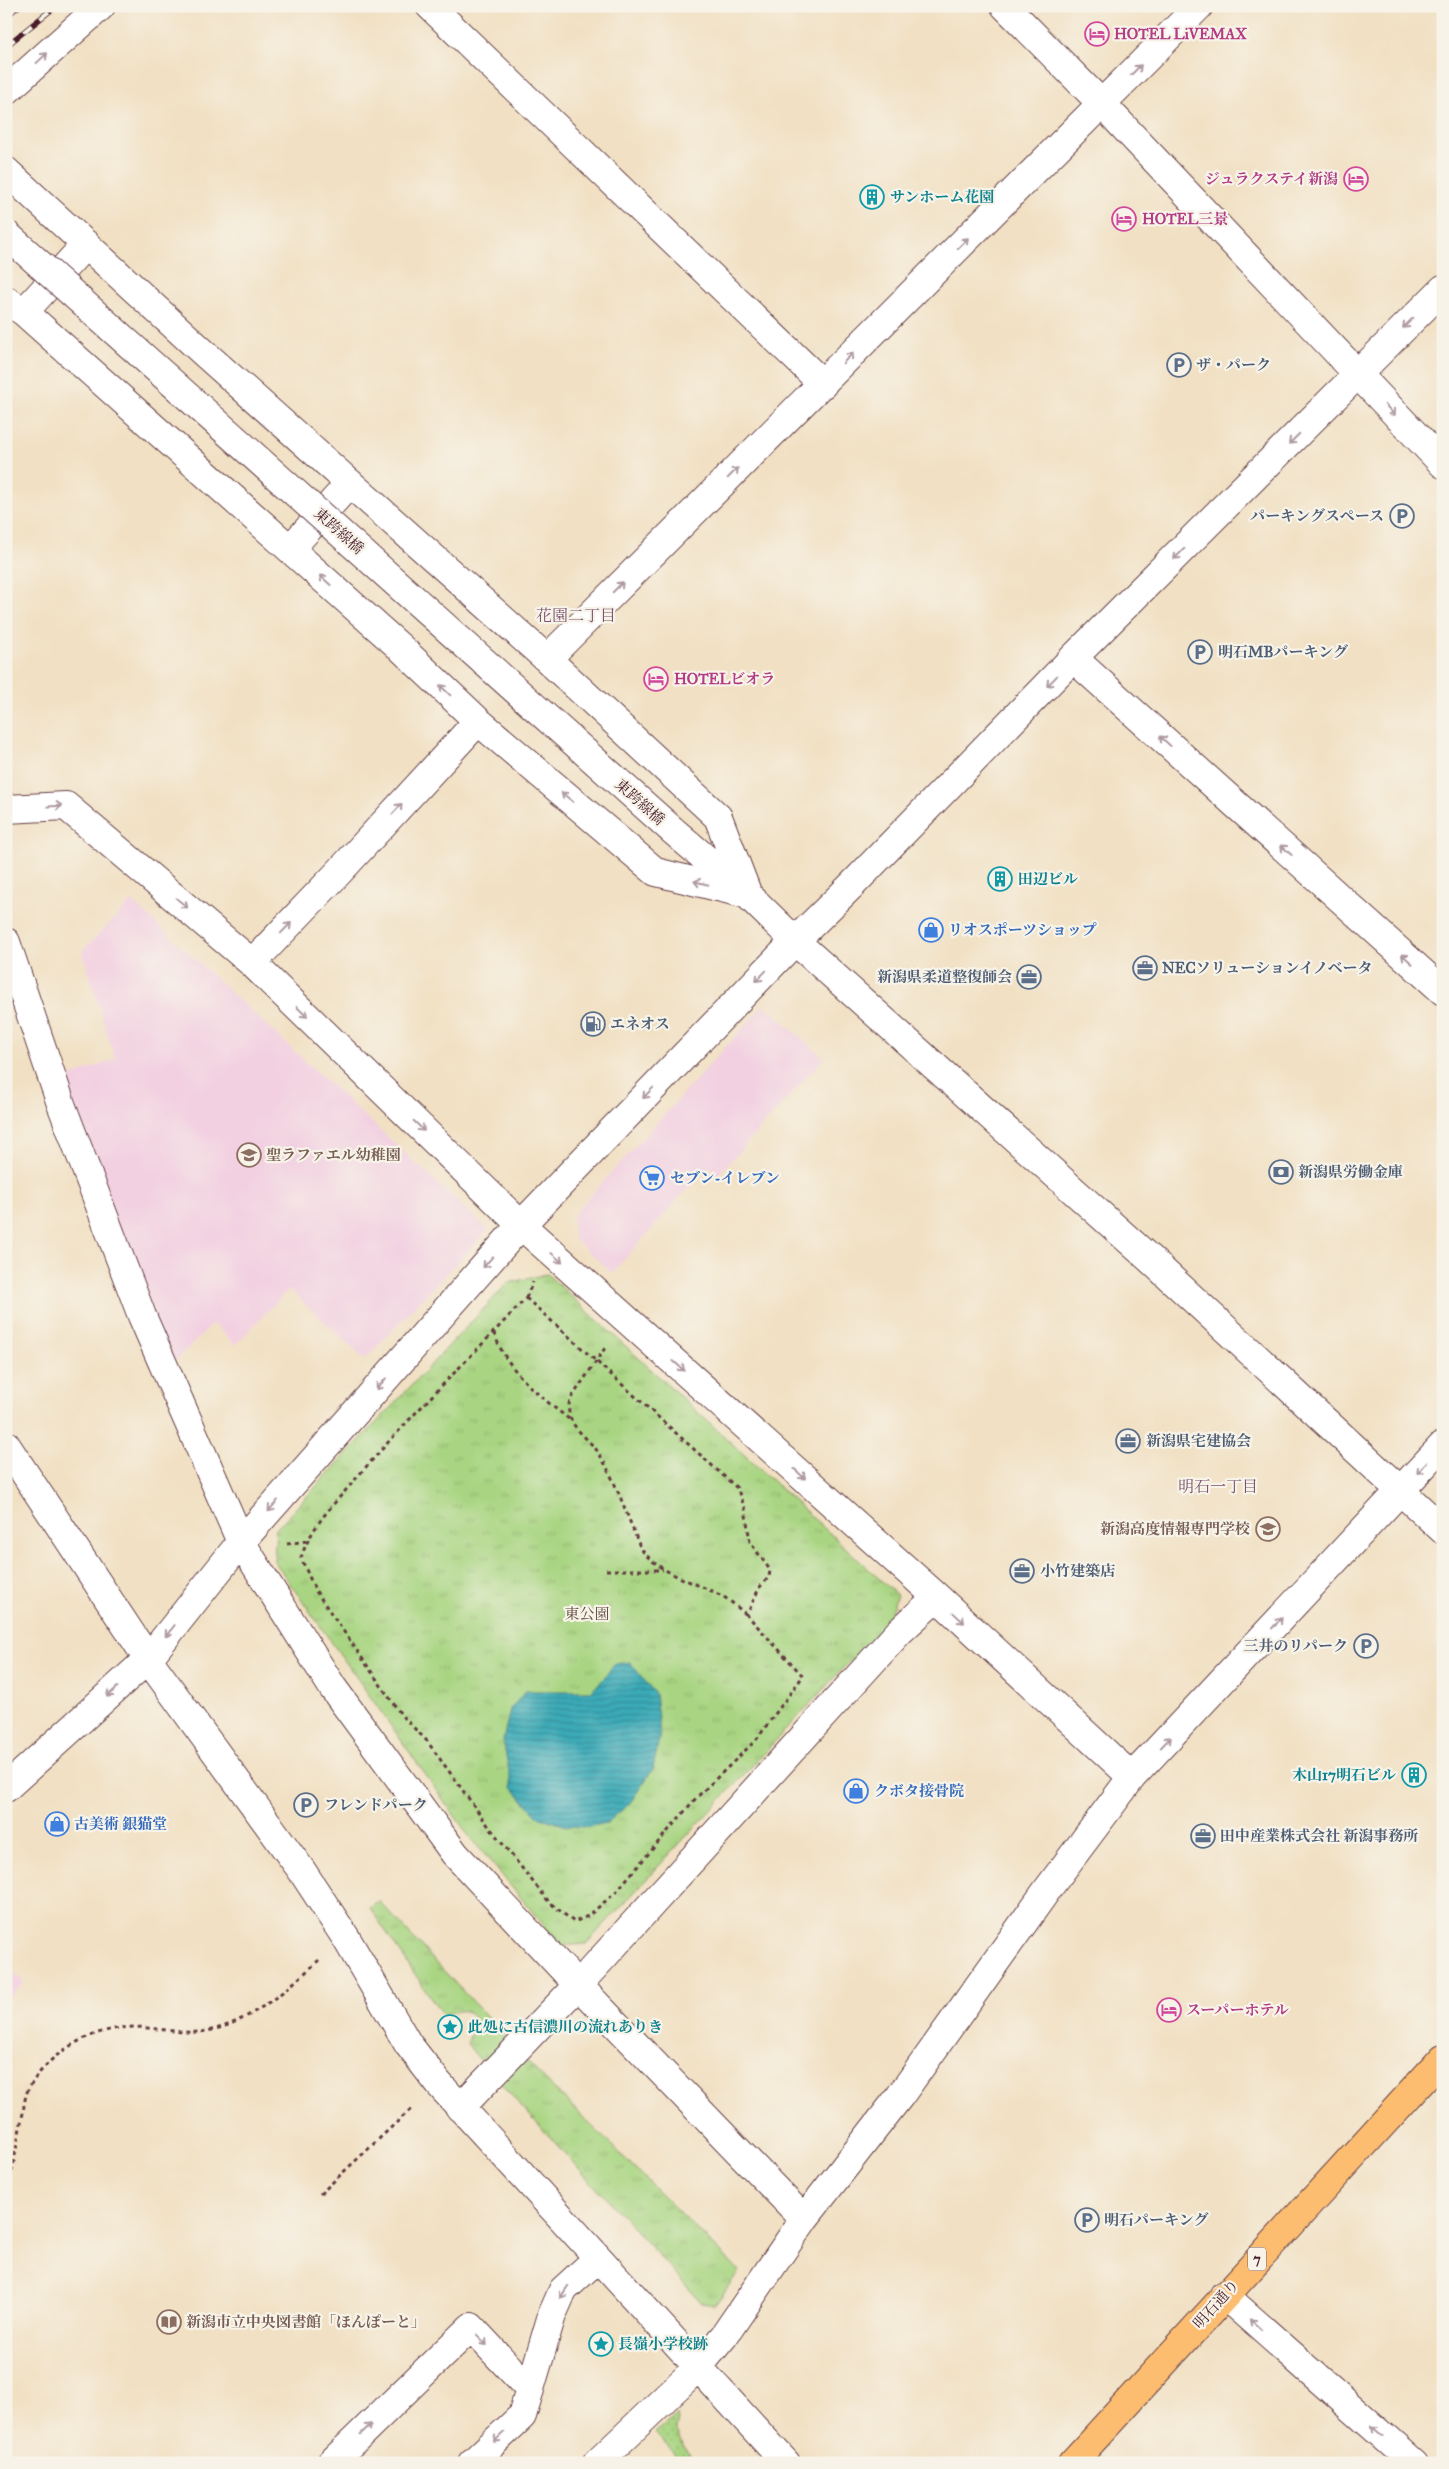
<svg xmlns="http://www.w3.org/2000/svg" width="1449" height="2469" font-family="'IM FELL Great Primer','Noto Serif JP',serif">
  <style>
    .built { fill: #f2cfe1 }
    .grass { fill: url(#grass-tufts); stroke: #7a7a56 }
    .garden { fill: url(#garden-dots); stroke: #7a7a56 }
    .water { fill: url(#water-rules); stroke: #426471 }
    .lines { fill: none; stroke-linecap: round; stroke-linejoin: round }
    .minor-casing { stroke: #633c42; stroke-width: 30 }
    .highway-casing { stroke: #633c42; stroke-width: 30 }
    .path { stroke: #633c42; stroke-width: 3; stroke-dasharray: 4 4; stroke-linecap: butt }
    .minor { stroke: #fff; stroke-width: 28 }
    .highway { stroke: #fcbd6f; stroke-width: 28 }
    .rail-casing { stroke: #4a1f2b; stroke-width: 5.5 }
    .rail { stroke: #f7f3e8; stroke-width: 4; stroke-dasharray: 11; stroke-linecap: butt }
    .minor-bridge-casing { stroke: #633c42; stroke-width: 30; stroke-linecap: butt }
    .minor-bridge { stroke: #fff; stroke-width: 28 }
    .oneway { stroke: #ae9aa0 }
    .labels { text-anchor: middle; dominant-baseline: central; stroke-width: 4.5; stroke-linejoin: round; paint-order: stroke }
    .shield { fill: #f7f3e8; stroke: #7e5f64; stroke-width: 1 }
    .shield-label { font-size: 14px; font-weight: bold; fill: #4a1f2b }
    .hotel-label { font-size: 15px; font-weight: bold; fill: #b23c85; stroke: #f7f3e8; text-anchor: start }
    .culture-label { font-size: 15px; font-weight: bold; fill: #0d838f; stroke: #f7f3e8; text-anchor: start }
    .service-label { font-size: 15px; font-weight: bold; fill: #4e5e75; stroke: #f7f3e8; text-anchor: start }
    .street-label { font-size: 15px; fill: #4a1f2b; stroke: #f7f3e8 }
    .shop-label { font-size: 15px; font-weight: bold; fill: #366cbe; stroke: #f7f3e8; text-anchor: start }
    .education-label { font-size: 15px; font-weight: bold; fill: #785e54; stroke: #f7f3e8; text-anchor: start }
    .park-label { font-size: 15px; fill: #624c41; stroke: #f7f3e8 }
    .neighbourhood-label { font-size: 16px; fill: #7a536f; stroke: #f7f3e8 }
  </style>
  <defs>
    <pattern id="grass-tufts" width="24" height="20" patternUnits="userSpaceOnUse" patternTransform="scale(1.25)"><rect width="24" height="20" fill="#a9d582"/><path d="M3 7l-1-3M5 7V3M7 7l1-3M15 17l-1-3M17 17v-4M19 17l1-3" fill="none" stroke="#93b670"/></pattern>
    <pattern id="garden-dots" width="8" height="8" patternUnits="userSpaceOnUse" patternTransform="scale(1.25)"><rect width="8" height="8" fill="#a9d582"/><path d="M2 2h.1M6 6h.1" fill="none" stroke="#93b670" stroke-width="1.8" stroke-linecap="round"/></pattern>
    <pattern id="water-rules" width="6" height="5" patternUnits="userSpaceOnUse" patternTransform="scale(1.25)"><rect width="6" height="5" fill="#3aaab7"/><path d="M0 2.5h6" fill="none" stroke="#338a95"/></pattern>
  </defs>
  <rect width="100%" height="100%" fill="#f7f3e8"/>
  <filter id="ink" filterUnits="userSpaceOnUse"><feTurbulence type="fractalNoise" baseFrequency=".02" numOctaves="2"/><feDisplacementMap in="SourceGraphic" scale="10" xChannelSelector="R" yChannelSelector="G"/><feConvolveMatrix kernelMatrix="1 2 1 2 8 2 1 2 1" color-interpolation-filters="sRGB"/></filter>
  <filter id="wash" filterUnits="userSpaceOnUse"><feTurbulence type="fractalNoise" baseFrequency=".0096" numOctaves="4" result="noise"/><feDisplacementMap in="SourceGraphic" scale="20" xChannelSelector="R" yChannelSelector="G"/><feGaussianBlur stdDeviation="1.12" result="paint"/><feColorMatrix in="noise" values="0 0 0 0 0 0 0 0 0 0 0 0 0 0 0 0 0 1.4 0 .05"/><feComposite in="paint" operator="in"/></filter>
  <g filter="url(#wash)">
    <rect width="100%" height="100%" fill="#f1e0c3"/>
    <path class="built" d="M132,901l356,329 -123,129 -76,-70 -54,56 -22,-22 -44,44 -107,-287 53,-21 -33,-108z
      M764,1005l60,53 -106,117 -10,-9 -96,107 -39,-35v-23z
      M6,1955l8,8 -4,4 14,16 -18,17z"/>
    <path class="grass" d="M547,1274l350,321 -9,25 -302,324 -25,2 -92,-110 -195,-275 2,-32 232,-246z
      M379,1901l129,139 -24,25 -17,-21c4,-11 16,-36 -9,-33 -6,1 -10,3 -16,3l-72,-106z
      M525,2060l214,211 -24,34 -13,-2 -201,-219z"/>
    <path class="garden" d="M677,2415l1,5 -2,8 8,19 10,12 13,4h-24l-28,-30z"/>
    <path class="water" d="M630,1662l25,32 5,40 -7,35 -23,34 -23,20 -20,4 -21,-1 -27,-9 -27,-29 -9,-48 7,-31 16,-18h64l12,-10 12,-17z"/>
  </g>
  <g filter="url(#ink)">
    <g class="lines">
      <g class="minor-casing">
        <path id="minor" d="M430,6l393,378
          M1005,6l97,98 341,360
          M6,91l95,-85
          M6,171l199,183 342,305 171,158 30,78
          M6,300l18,12 378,337 76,72 178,151 86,21
          M24,312l62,-68
          M290,549l60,-66
          M1073,658l370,333
          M547,659l652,-653
          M6,809l60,-3 186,157 269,262 416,372 195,180
          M671,829l77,66 47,46 356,319 292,270
          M6,942l55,162 81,212 99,226 12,19 80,127 122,166 123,131 226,234
          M252,963l88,-92 138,-150
          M6,1445l142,214 154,212 44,67 62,106 31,40 347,379
          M6,1788l142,-129 93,-117 280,-317 274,-284 58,-57 220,-226 370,-369
          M460,2108l118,-123 321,-353 38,-35
          M1224,2295l190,168
          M331,2463l140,-136 59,63
          M472,2463l50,-47 30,-101 11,-25 35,-32
          M597,2463l101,-96 26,-31 80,-117 96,-123 147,-206 85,-113 311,-332"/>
      </g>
      <g class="highway-casing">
        <path id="highway" d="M1072,2463l371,-405"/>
      </g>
      <path class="path" d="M526,1298l211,190 8,20 5,34 20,28 -1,7 -10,11 -12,27 56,61 -47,64 -60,58 -82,96 -26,22 -14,6 -25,-20 -59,-74 -63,-87 -25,-25 -87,-126 -14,-32c10,-33 36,-57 58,-83 53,-61 112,-118 167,-177z
        M526,1298l7,-16
        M494,1333c13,38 44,62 75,86
        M605,1348l-35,52c-7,24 16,35 28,52 16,24 31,69 43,97 20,26 52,32 81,47 8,4 17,13 25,19
        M287,1544l19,-3
        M606,1570h57
        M320,2194l91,-85
        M6,2195c8,-27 11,-54 17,-82 1,-7 2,-18 6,-25 23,-41 74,-66 119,-60 22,2 42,7 64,2 41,-10 77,-42 107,-70"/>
      <use href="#minor" class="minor"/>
      <use href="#highway" class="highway"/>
      <g class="rail-casing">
        <path id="rail" d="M6,16l13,-10
          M6,46l50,-40"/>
      </g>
      <use href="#rail" class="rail"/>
      <g class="minor-bridge-casing">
        <path id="minor-bridge" d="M6,234l665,595"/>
      </g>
      <use href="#minor-bridge" class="minor-bridge"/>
    </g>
    <defs><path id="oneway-shaft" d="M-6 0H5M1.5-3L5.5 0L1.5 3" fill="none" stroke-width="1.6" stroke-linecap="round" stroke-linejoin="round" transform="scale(1.25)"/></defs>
    <g class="oneway">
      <use href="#oneway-shaft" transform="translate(42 58) rotate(-43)"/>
      <use href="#oneway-shaft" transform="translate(1136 70) rotate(-45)"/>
      <use href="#oneway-shaft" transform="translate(963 243) rotate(-45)"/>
      <use href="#oneway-shaft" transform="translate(1408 323) rotate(135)"/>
      <use href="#oneway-shaft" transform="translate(848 358) rotate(-45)"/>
      <use href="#oneway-shaft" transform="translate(1390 410) rotate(46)"/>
      <use href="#oneway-shaft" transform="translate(1294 439) rotate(135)"/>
      <use href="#oneway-shaft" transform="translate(733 473) rotate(-45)"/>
      <use href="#oneway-shaft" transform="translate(1179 554) rotate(135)"/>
      <use href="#oneway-shaft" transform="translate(325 580) rotate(-138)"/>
      <use href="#oneway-shaft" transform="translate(618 587) rotate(-45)"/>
      <use href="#oneway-shaft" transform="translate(1052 681) rotate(134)"/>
      <use href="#oneway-shaft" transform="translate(445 690) rotate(-136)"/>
      <use href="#oneway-shaft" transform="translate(1165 741) rotate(-138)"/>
      <use href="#oneway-shaft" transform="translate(567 797) rotate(-140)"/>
      <use href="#oneway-shaft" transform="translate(55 806) rotate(-3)"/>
      <use href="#oneway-shaft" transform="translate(397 809) rotate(-48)"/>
      <use href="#oneway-shaft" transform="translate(1286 850) rotate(-138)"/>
      <use href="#oneway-shaft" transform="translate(701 883) rotate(-166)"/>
      <use href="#oneway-shaft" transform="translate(182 903) rotate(40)"/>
      <use href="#oneway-shaft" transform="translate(286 928) rotate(-46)"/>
      <use href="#oneway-shaft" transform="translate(1407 959) rotate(-138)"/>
      <use href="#oneway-shaft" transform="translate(761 976) rotate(134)"/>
      <use href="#oneway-shaft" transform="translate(302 1012) rotate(44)"/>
      <use href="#oneway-shaft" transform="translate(648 1093) rotate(134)"/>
      <use href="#oneway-shaft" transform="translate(419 1126) rotate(44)"/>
      <use href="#oneway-shaft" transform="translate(557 1258) rotate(41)"/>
      <use href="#oneway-shaft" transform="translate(488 1262) rotate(131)"/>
      <use href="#oneway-shaft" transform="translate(679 1366) rotate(42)"/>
      <use href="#oneway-shaft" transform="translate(381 1384) rotate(131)"/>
      <use href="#oneway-shaft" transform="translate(1422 1468) rotate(132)"/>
      <use href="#oneway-shaft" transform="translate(800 1474) rotate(42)"/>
      <use href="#oneway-shaft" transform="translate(273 1506) rotate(131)"/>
      <use href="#oneway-shaft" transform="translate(959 1618) rotate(43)"/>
      <use href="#oneway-shaft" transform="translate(1277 1623) rotate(-47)"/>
      <use href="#oneway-shaft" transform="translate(170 1631) rotate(129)"/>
      <use href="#oneway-shaft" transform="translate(112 1692) rotate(138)"/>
      <use href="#oneway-shaft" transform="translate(1166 1742) rotate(-47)"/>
      <use href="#oneway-shaft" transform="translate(564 2292) rotate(124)"/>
      <use href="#oneway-shaft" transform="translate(1255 2324) rotate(-138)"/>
      <use href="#oneway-shaft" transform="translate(482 2340) rotate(47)"/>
      <use href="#oneway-shaft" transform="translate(366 2429) rotate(-44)"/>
      <use href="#oneway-shaft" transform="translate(1377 2431) rotate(-139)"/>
      <use href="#oneway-shaft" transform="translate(499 2437) rotate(137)"/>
    </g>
  </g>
  <defs>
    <g id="hotel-ring" transform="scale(1.25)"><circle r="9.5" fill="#f7f3e8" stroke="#d1479c" stroke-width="1.5"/><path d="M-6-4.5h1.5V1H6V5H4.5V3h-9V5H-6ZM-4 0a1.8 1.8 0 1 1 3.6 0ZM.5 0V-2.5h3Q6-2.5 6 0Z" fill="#d1479c"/></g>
    <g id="building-ring" transform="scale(1.25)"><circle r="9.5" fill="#f7f3e8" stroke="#0f9aa8" stroke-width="1.5"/><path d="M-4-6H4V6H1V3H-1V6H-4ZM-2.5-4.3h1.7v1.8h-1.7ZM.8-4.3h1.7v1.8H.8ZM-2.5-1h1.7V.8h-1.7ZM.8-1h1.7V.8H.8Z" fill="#0f9aa8"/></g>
    <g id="parking-ring" transform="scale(1.25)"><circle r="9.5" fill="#f7f3e8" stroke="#5c6f8a" stroke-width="1.5"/><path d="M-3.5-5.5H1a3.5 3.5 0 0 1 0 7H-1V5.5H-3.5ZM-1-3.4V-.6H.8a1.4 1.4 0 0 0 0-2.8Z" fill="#5c6f8a"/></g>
    <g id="shop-ring" transform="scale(1.25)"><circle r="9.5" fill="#f7f3e8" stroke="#3f7fe0" stroke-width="1.5"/><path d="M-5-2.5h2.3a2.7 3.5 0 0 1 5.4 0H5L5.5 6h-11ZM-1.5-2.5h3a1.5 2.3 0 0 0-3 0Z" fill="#3f7fe0"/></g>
    <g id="office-ring" transform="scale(1.25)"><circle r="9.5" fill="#f7f3e8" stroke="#5c6f8a" stroke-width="1.5"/><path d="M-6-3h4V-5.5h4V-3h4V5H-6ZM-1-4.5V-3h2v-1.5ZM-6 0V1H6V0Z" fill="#5c6f8a"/></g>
    <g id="fuel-ring" transform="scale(1.25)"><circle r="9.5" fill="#f7f3e8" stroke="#5c6f8a" stroke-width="1.5"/><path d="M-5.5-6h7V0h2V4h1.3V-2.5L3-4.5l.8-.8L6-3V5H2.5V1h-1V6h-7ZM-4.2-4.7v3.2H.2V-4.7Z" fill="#5c6f8a"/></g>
    <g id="school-ring" transform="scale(1.25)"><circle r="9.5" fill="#f7f3e8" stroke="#8d6e63" stroke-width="1.5"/><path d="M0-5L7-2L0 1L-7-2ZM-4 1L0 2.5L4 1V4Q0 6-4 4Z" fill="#8d6e63"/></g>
    <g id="bank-ring" transform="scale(1.25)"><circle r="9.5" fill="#f7f3e8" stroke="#5c6f8a" stroke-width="1.5"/><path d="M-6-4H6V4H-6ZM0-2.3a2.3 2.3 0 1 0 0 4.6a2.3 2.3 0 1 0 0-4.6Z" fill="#5c6f8a"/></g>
    <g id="supermarket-ring" transform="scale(1.25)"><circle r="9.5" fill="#f7f3e8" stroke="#3f7fe0" stroke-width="1.5"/><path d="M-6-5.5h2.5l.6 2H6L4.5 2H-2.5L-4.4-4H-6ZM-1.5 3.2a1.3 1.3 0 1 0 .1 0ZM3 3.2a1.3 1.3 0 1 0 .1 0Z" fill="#3f7fe0"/></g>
    <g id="university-ring" transform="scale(1.25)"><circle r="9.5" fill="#f7f3e8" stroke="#8d6e63" stroke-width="1.5"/><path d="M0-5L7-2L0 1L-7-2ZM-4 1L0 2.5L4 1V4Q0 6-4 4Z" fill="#8d6e63"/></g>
    <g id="sight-ring" transform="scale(1.25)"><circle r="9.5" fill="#f7f3e8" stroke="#0f9aa8" stroke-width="1.5"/><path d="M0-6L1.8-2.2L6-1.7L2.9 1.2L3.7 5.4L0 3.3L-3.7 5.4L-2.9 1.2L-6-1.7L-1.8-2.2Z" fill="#0f9aa8"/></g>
    <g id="library-ring" transform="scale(1.25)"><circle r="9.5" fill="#f7f3e8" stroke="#8d6e63" stroke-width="1.5"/><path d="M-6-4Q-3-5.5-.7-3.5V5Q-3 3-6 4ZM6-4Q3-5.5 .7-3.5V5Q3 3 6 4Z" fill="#8d6e63"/></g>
  </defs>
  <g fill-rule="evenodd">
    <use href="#hotel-ring" x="1097" y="34"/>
    <use href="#hotel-ring" x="1356" y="179"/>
    <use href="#building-ring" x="872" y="197"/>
    <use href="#hotel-ring" x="1124" y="219"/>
    <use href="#parking-ring" x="1179" y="365"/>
    <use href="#parking-ring" x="1402" y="516"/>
    <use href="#parking-ring" x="1200" y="652"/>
    <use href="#hotel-ring" x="656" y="679"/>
    <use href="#building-ring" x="1000" y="879"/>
    <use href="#shop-ring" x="931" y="930"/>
    <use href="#office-ring" x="1145" y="968"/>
    <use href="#office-ring" x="1029" y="977"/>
    <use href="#fuel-ring" x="593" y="1024"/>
    <use href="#school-ring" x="249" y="1155"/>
    <use href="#bank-ring" x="1281" y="1172"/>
    <use href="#supermarket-ring" x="652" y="1178"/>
    <use href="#office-ring" x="1128" y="1441"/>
    <use href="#university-ring" x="1268" y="1529"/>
    <use href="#office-ring" x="1022" y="1571"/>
    <use href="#parking-ring" x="1366" y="1646"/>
    <use href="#building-ring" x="1414" y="1775"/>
    <use href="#shop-ring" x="856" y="1791"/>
    <use href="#parking-ring" x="306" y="1805"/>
    <use href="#shop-ring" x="57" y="1824"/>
    <use href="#office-ring" x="1203" y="1836"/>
    <use href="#hotel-ring" x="1169" y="2010"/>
    <use href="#sight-ring" x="450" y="2027"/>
    <use href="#parking-ring" x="1087" y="2220"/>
    <use href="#library-ring" x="169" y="2322"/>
    <use href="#sight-ring" x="601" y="2344"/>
  </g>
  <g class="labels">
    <rect class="shield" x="1248" y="2247.5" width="18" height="23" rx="4"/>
    <g class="shield-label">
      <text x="1257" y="2259">7</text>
    </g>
    <g class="hotel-label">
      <text x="1114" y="34">HOTEL LiVEMAX</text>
      <text x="1338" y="179" text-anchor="end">ジュラクステイ新潟</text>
      <text x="1142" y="219">HOTEL三景</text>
      <text x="674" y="679">HOTELビオラ</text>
      <text x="1186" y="2010">スーパーホテル</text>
    </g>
    <g class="culture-label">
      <text x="890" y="197">サンホーム花園</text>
      <text x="1018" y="879">田辺ビル</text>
      <text x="1396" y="1775" text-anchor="end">木山17明石ビル</text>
      <text x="468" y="2027">此処に古信濃川の流れありき</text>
      <text x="618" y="2344">長嶺小学校跡</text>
    </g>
    <g class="service-label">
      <text x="1196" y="365">ザ・パーク</text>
      <text x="1384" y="516" text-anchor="end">パーキングスペース</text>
      <text x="1218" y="652">明石MBパーキング</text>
      <text x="1162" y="968">NECソリューションイノベータ</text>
      <text x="1012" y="977" text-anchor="end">新潟県柔道整復師会</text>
      <text x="610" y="1024">エネオス</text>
      <text x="1298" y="1172">新潟県労働金庫</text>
      <text x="1146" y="1441">新潟県宅建協会</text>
      <text x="1040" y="1571">小竹建築店</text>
      <text x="1348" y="1646" text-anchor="end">三井のリパーク</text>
      <text x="324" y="1805">フレンドパーク</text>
      <text x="1220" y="1836">田中産業株式会社 新潟事務所</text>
      <text x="1104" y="2220">明石パーキング</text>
    </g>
    <g class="street-label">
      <text transform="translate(339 531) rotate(42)">東跨線橋</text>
      <text transform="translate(640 802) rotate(42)">東跨線橋</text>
      <text transform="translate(1216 2304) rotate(-48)">明石通り</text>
    </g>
    <g class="shop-label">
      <text x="948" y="930">リオスポーツショップ</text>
      <text x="670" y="1178">セブン-イレブン</text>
      <text x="874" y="1791">クボタ接骨院</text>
      <text x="74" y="1824">古美術 銀猫堂</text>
    </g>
    <g class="education-label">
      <text x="266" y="1155">聖ラファエル幼稚園</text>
      <text x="1250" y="1529" text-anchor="end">新潟高度情報専門学校</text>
      <text x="186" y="2322">新潟市立中央図書館「ほんぽーと」</text>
    </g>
    <g class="park-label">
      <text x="587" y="1614">東公園</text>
    </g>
    <g class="neighbourhood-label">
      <text x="576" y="615">花園二丁目</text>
      <text x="1218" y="1486">明石一丁目</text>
    </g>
  </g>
  <rect width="1449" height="2469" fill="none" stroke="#f7f3e8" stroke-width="25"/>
</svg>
